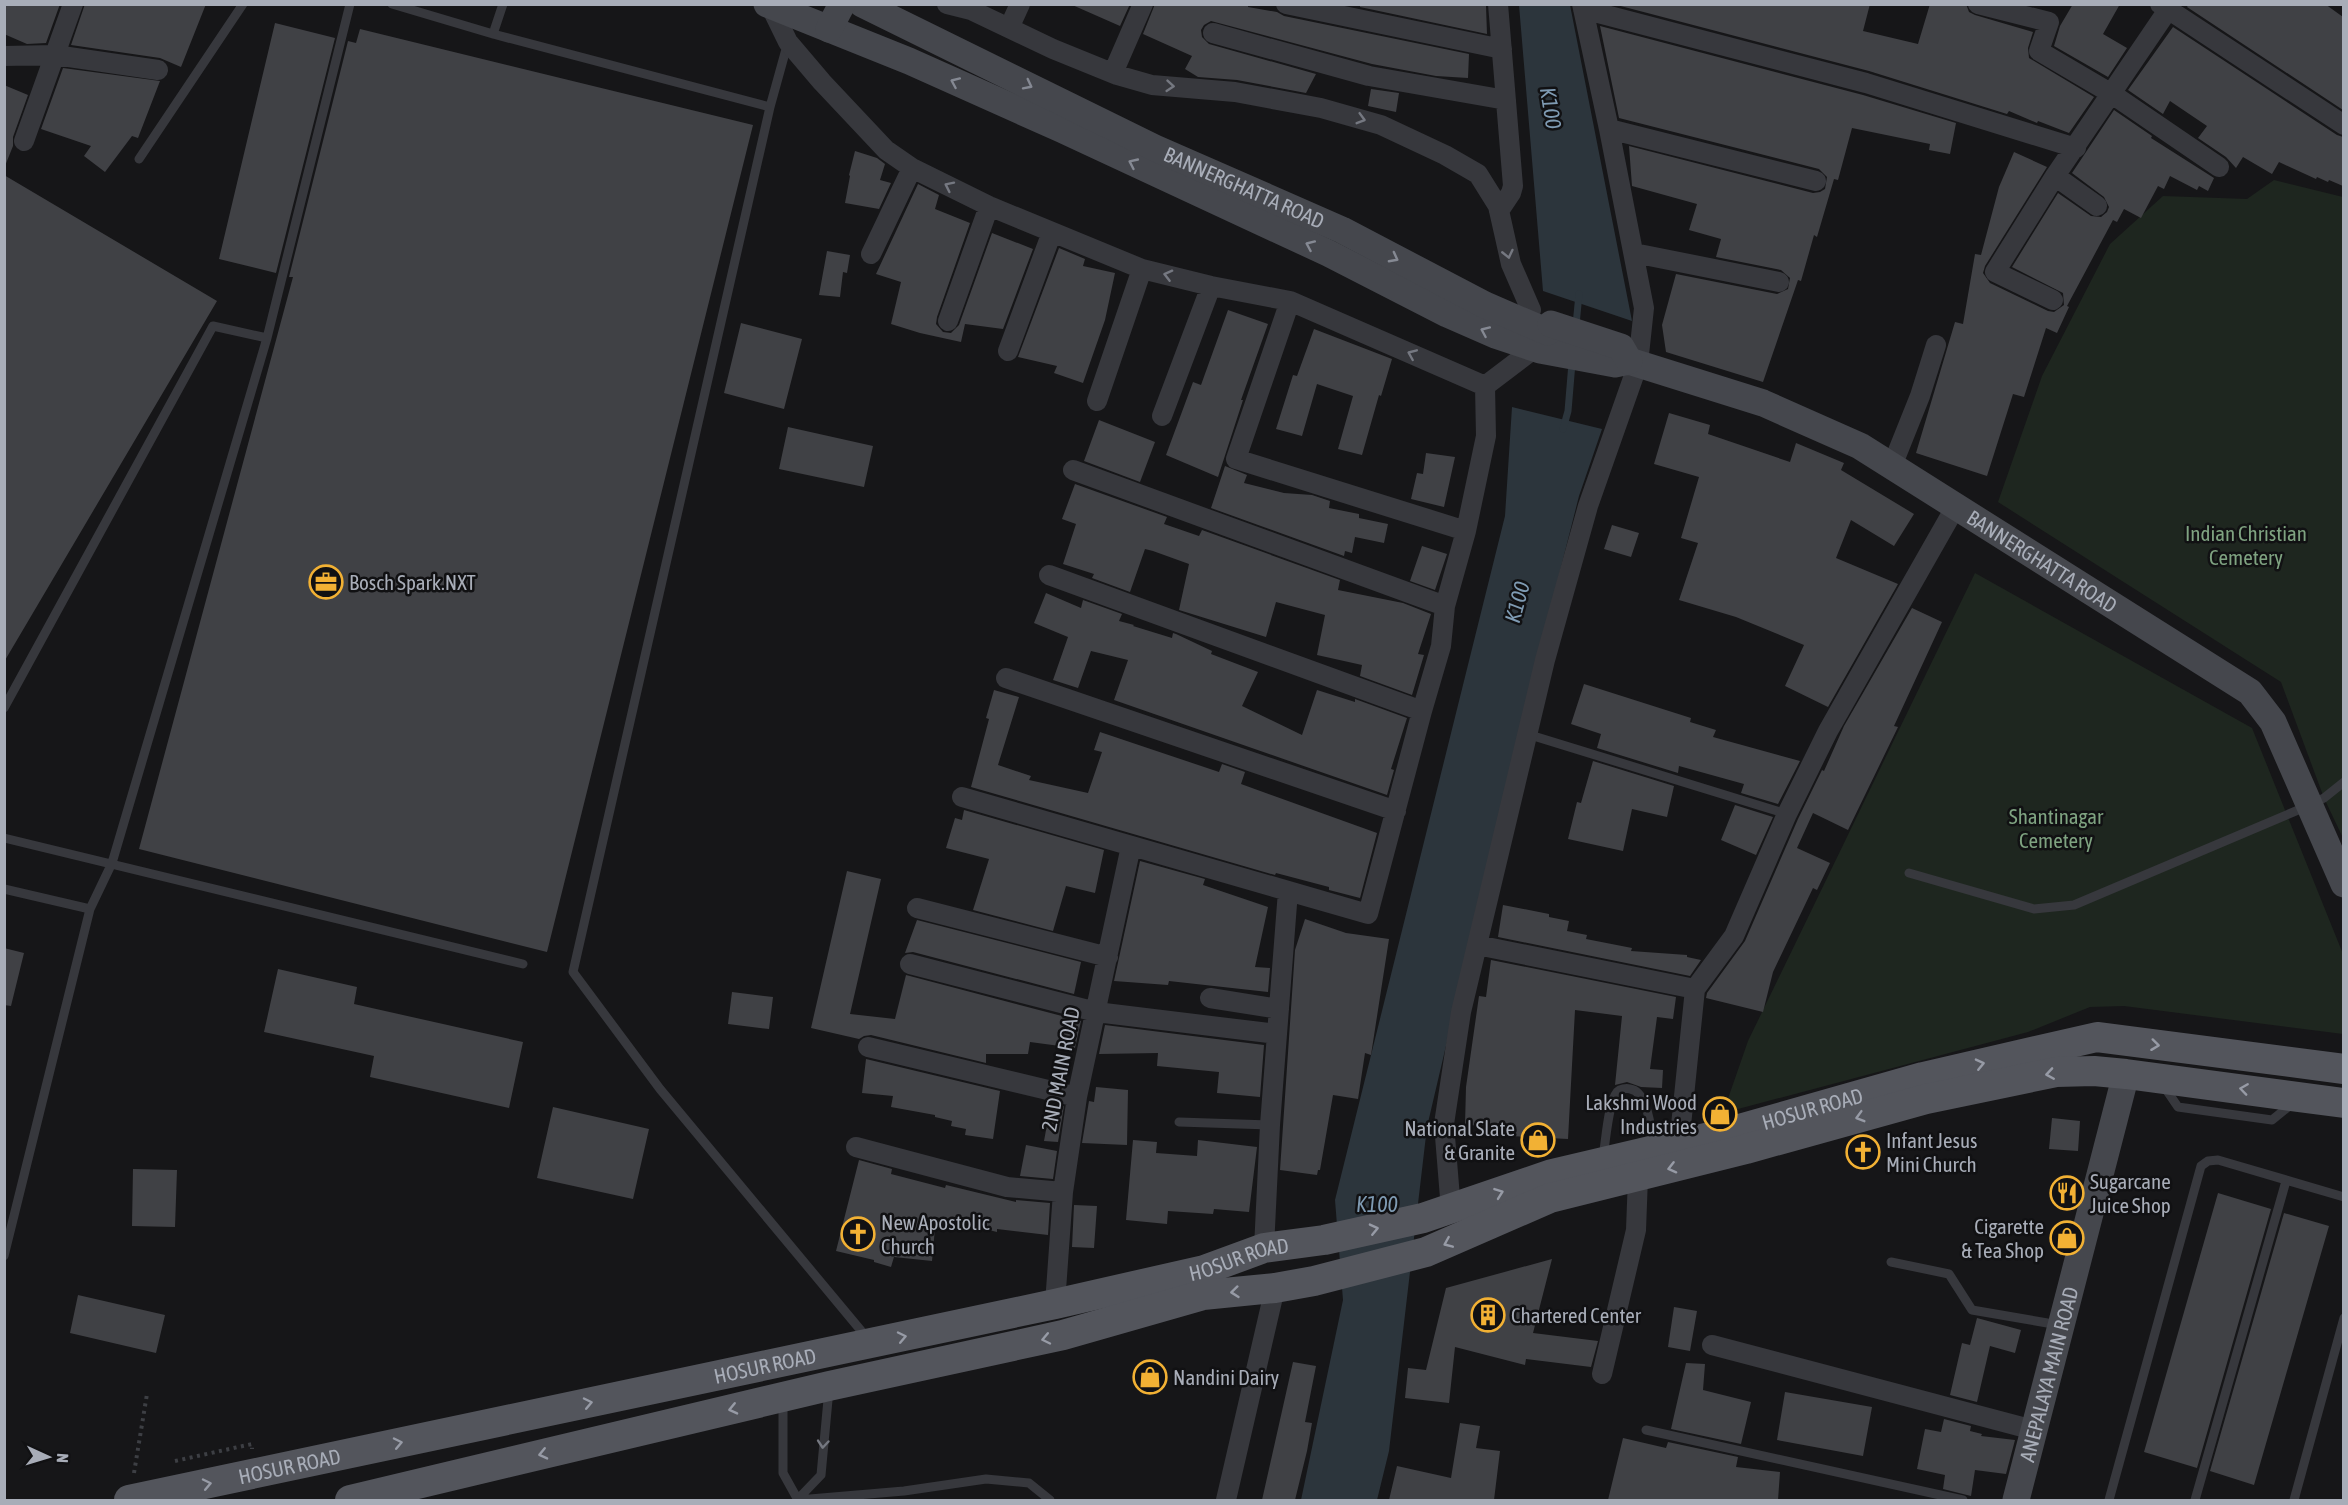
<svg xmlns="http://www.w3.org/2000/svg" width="2348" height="1505" font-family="'Asap Condensed',sans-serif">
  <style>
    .green { fill: #1e261f }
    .water { fill: #2c353c }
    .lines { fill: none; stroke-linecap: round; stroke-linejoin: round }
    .stream { stroke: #2c353c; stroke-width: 7 }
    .building { fill: #404145 }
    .path { stroke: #3d3f44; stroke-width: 4; stroke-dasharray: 3 4.5; stroke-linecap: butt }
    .lane { stroke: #37383d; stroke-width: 9 }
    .street { stroke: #37383d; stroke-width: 20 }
    .secondary { stroke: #45474d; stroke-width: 27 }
    .primary { stroke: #53555c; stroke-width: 30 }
    .secondary-bridge { stroke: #45474d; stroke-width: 27 }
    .oneway { stroke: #858993 }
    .oneway2 { stroke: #757881 }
    .oneway3 { stroke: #979ba6 }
    .labels { text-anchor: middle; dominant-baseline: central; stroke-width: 5; stroke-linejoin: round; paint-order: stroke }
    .street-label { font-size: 21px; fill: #a8adb8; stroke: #111113 }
    .park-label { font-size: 21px; fill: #7fa381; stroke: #111113 }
    .poi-label { font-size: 21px; fill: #a8adb8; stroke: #111113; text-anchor: start }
    .water-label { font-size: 22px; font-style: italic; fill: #7f9bb3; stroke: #111113 }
  </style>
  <rect width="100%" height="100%" fill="#161618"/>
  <path class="green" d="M2274,180l69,17v641l-19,-40 -43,-116 -283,-180 44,-126 68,-132 53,-48 84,3z
    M1975,573l277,155 91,226v80l-219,-28 -34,1 -62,25 -305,81 25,-72z"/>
  <path class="water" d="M1519,5h51l62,316 -89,-30z
    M1512,407l90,22 -23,67 -57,225 -95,406 -38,324 -12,49h-76l42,-200 -8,-100 170,-684z"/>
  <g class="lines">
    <path class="stream" d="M1576,325l3,-31
      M1563,429l5,-18 4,-48"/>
  </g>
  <path class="building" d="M4,4h56l-14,39 -19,1 -23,-10z
    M85,4h121l-25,63 -21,-9 -89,-13z
    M1070,4h60l-10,22z
    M1155,4h93v3l29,5 7,4 185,38 -1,24 -32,-2 -64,-12 -161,-43 -7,4 -3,5 1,7 7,7 107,30 -10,19 -69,-13 -39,-3 -13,-8 7,-13 -49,-22z
    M1360,4l126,2 1,28 -127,-27z
    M1613,4h257l-7,27 55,13 12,-40h36l3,8 6,3 58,17 -5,16 1,10 65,39 -25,36 -31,-12 -1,2 -28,-12 -2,3 -138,-43z
    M2073,4h47l-17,30 24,14 -19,29 -54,-31 6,-20z
    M2189,4h136l18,13v93l-156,-103z
    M275,23l60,15 -59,235 -57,-14z
    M1600,26l263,69 93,28 -6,31 -21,-4 1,-6 -78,-16 -14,52 -4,-1 -17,58 -3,-2 -13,46 -3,-1 -35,102 -97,-30 -4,-27 14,-51 101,20 11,-5 2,-11 -9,-8 -65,-13 5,-18 -32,-9 8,-26 -65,-18 -3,-40 184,47 7,-1 5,-3 2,-12 -8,-8 -200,-51z
    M2173,27l164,108 6,2v49l-14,-6 -1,2 -11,-5 -1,2 -37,-17 -7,12 -29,-17 -7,11 -10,-11 -28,-19 9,-12 -37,-25 -7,13 -35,-24z
    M360,29l393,96 -206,827 -408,-103 154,-572h-4l59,-236 8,2z
    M63,68l97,13 -22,57 -6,-2 -27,36 -21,-16 7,-10 -50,-17z
    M4,85l24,10 -15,42v9l-8,20z
    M1371,89l28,4 -3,19 -28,-6z
    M2114,110l38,26 -1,2 63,40 -6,13 -9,-5 -2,4 -27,-14 -6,13 -6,-3 -17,32 -17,-9 -7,13 -4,-2 -46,86 2,1 -12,26 -11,-5 -22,69 -11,-3 -26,82 -71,-23 39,-131 8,2 12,-70 6,1 18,-68 15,-35 33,15 -62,99 -2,7 7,10 58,28 6,1 10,-7 -1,-12 -51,-26 46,-74 33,23 10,1 6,-5 2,-5 -5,-10 -32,-24z
    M855,151l22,7 8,6 -5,16 11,3 -12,26 -34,-6 5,-27 -1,-1z
    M4,175l213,126 -213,361z
    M918,184l21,11 -4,14 35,14 -33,94 -1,7 7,8 8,1 8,-8 33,-92 41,16 -30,80 -38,-5 -4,18 -41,-9 -29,-9 10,-42 -25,-8z
    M1059,248l26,11 -2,7 32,7 -10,47 -22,63 -29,-10 3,-7 -39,-9z
    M827,251l23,4 -3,18 -4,-1 -3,25 -21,-2z
    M1228,310l40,14 -27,76h2l-25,77 -52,-22 27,-73 8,3z
    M741,323l61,16 -18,70 -60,-16z
    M1314,329l78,30 -11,37 -2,-1 -17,60 -24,-6 15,-53 -36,-12 -15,52 -26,-7 17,-54 4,1z
    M1669,413l41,12 -2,9 82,28 6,-19 48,20 -3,7 73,44 -20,32 -43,-26 -15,38 62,26 -70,123 -43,-21 19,-41 -68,-28 -57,-17 19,-57 -17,-5 18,-61 -45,-13z
    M1099,420l56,22 -15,40 -56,-21z
    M788,427l85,19 -9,41 -85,-18z
    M1426,453l29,4 -11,50 -33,-8 6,-26 6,1z
    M1225,466l22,9 -3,8 40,10 28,2 18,6 -1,7 30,6v4l29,6 -4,19 -29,-6 -3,16 -7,-2 -1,5 -133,-48z
    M1075,484l92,33 -3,7 35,12 3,-6 138,50 -2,10 65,13 28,11 -13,40 6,1 -12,40 -52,-19 2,-11 -45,-10 8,-40 -49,-13 -10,35 -87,-27 10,-46 -36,-13 -8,-2 -15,43 -38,-14 2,-4 -31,-10 13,-40 -14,-5z
    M1612,525l27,8 -8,24 -27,-8z
    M1422,546l25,8 -12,36 -25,-9z
    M1046,593l35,15 2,-8 39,14 -3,7 15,4 -1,1 39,12 1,-5 3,1 36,17 -1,3 47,18 -16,34 60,29 15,-45 38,12v-3l52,19 -16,51 3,1 -7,25 -273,-95 14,-40 -37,-9 -13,37 -25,-8 15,-43 -34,-14z
    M1912,608l30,14 -48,104 4,1 -50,103 -35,-17 -16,35 33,15 -13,27 -4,-2 -40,84 -10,40 -57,-14 1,-5 38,-52 53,-122 24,-49 2,1 20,-45z
    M1584,684l107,34 -1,4 26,8 -3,7 87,24 -22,43 -37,-11 3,-9 -65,-18 -1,7 -81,-25 4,-14 -30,-10z
    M994,690l25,7 -21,68 33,11 -2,4 59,13 14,-41 -8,-2 6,-18 119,40 3,-8 23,8 -4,12 136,49 -17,65 -31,-8v-3l-53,-14 -1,2 -304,-88 18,-68 -3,-1z
    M1593,761l81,25 -7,31 -35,-8 -9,42 -55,-12 9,-37 4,1z
    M1735,805l38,12 -17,38 -35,-15z
    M964,810l140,40 -9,43 -29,-7 -13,45 -80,-21 16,-51 -43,-11 9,-30 7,2z
    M1140,861l65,18 -2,6 65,22 -13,60 15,1 -2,24 -99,-11 -1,4 -54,-4z
    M847,871l34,8 -31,135 45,5 11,-44 175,46 -6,27 -45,-6 -2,12h-42v9l-115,-28 -7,1 -5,3 -48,-11z
    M1503,905l46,9v3l20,4 -2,10 20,4 -1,4 46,9 -1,3 56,4v2l14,3 -11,16 -192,-39z
    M1305,919l41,14 43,6 -18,116 -6,-2 -7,46 -25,-4 -13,75h-2l-1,5 -37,-5 15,-220z
    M917,920l164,42 -7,32 -161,-42 -8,1z
    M4,948l20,5 -13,53 -7,-1z
    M1491,960l185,37 -3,22 -16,-2 -7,52 13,1 -1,18 -21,-1 -14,-5 -12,3 7,-69 -47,-6 -7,129 -59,-3 1,-9 -45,-2 1,-38 13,-91 7,1z
    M278,969l79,18 -3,17 169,38 -14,66 -139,-31 4,-21 -110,-24z
    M732,992l41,5 -4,32 -41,-5z
    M1105,1025l159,20 -4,52 -43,-4 2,-21 -62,-6 1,-13 -59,1z
    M866,1059l134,32 -7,48 -28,-4 1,-6 -15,-3 1,-5 -17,-4v-2l-44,-8 2,-11 -31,-3z
    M1096,1087l32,3 -1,55 -45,-2 7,-42 5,1z
    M1051,1103l13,3 -6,36 -14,-1z
    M553,1107l96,22 -16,70 -96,-21z
    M2052,1118l28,3 -2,30 -29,-2z
    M1133,1140l24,2 -1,11 41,3 1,-16 59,7 -8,65 -35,-3 -1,5 -45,-3 -1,13 -41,-4z
    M1026,1145l31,6 -4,28 -33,-3z
    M859,1160l33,9 -1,5 54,14 1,-3 70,17v-2l34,3 -2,32 -51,-6v3l-61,-15 -4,44 -38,-4 -3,10 -17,-5v-2l-38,-9z
    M133,1169l44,1 -2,57 -43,-1z
    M2218,1193l53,16 -74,259 -53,-16z
    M1074,1205l23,1 -3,42 -22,-1z
    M2284,1213l45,13 -75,259 -44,-14z
    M1552,1259l-19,74 65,8 -7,26 -65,-8 -1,6 -70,-18 -6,56 -44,-5 3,-30 18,2 20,-82z
    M78,1295l87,20 -9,38 -86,-20z
    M1674,1307l23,4 -7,40 -22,-4z
    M1977,1318l44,12 -6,23 -25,-7 -13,56 -27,-7 12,-52 8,2z
    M1293,1362l23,4 -11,56 7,1 -5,28 -12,49h-33z
    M1686,1363l19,1 -2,26 48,12 -10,42 -70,-15z
    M1785,1392l87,15 -9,49 -86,-16z
    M1944,1419l27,7 -1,5 12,3 -1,2 34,4 -9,34 -31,-4 -4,26 -28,-7 2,-14 -28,-6 8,-40 16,3z
    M1460,1423l20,3 -4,22 24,3 -6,49h-105l8,-34 54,12z
    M1623,1438l43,10 2,-6 70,15 -2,10 44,5 -2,28h-170z"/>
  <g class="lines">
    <path class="path" d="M175,1461l77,-17v5
      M134,1473l13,-79"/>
    <path class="lane" d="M392,4l101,30 277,73
      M493,34l10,-30
      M788,42l-18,65 -197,865 87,117 208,250
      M139,159l104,-155
      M4,708l209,-382 54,12
      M1527,734l260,80
      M4,838l519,126
      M1909,873l125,36 40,-4 236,-100 14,-7 20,-16
      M4,889l86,20
      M2163,1085l15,22 94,13 21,-17
      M1179,1122l91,3
      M1603,1156c3,-15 5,-53 14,-64 3,-3 9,-4 13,-3 18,2 21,42 24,56
      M4,1256l86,-347 22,-46 155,-525 83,-334
      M1891,1262l58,12 23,36 87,15
      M783,1401v72l15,27
      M1646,1430l317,70
      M797,1500l24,-25 8,-86
      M798,1500l106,-9 82,-12 43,4 21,17
      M2109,1500l92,-334 7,-5 10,-1 126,37
      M2195,1500l91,-319
      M2294,1500l50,-182"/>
    <path class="street" d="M947,4l24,6 82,39 64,26 35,10 83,7 86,16 60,17 64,30 33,19 20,32 13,58 20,46
      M1286,4l216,45
      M1498,4l15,182 -2,7 -12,18
      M1978,4l71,18 -10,29 73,43 107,73
      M2160,4l184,121
      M770,5l18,37 34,40 64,68 26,18 77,38 153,63 69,17 79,15 195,85
      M1583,9l283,74 210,65
      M1009,28l11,-24
      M1213,33l156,43 137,24
      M4,56l51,-1 103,15
      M1113,73l30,-69
      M1609,129l207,52
      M24,141l49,-137
      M2055,176l42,30
      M1634,253l145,29
      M871,254l41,-86
      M2053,300l-58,-28 60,-96 117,-172
      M1290,301l-54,158 230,72
      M948,321l41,-115
      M1008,351l44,-119
      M1485,386l50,-38
      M1097,401l45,-132
      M1162,416l49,-130
      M1892,466l28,-70 16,-51
      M1073,470l372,136
      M1049,575l373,136
      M1006,678l390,133
      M962,797l406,117 54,-203 19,-65 4,-40 21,-75 20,-95 -1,-50
      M917,908l191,49
      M1477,945l218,44
      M910,964l186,48 181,22
      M1210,998l69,11
      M868,1047l209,50
      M1679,1145l16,-156 39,-53 53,-122 41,-83 128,-225
      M856,1147l151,40 56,5
      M1451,1210l-7,-86 17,-112 84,-352 43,-154 50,-142 6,-56 -35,-179 -27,-125
      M1264,1248l6,-123 18,-234
      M1055,1304l8,-112 14,-95 54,-251
      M1712,1345l322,85
      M1602,1374l34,-144 2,-53
      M1226,1500l49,-212"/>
    <g class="secondary">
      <path id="s1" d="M767,4l142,57 152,68 267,124 119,61 48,21 45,15 75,14 14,-3 134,42 97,43 390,246 23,30 71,162"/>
      <path id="s2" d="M862,4l293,144 187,82 143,75 63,27"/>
      <path d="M829,29l13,-25"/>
      <path id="s3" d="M2016,1500l110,-426"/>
    </g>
    <g class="primary">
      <path id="s4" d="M129,1500l926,-196 149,-34 60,-22 60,-8 99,-22 129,-44 170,-40 201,-57 174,-40 247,32"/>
      <path d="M350,1500l479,-114 234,-51 140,-40 72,-7 39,-7 112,-29 124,-54 196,-49 180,-50 130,-27 38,-1 32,3 218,29"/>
    </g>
    <path class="secondary-bridge" d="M1551,324l70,23 8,14"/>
  </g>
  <defs><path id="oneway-chevron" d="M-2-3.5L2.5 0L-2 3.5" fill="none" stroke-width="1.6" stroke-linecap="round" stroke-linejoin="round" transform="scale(1.5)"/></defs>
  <g class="oneway">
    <use href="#oneway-chevron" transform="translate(955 82) rotate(-156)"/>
    <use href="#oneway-chevron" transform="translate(1028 85) rotate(27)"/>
    <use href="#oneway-chevron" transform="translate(1133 163) rotate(-155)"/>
    <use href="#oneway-chevron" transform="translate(1310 245) rotate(-156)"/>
    <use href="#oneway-chevron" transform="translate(1394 258) rotate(28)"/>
    <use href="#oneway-chevron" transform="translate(1485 331) rotate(-156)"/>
  </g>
  <g class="oneway2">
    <use href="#oneway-chevron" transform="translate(1170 86) rotate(5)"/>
    <use href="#oneway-chevron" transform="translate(1361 119) rotate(16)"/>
    <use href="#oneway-chevron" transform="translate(949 186) rotate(-154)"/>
    <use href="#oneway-chevron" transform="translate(1508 254) rotate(77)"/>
    <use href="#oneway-chevron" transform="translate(1168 275) rotate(-166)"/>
    <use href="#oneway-chevron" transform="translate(1412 354) rotate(-157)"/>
    <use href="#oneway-chevron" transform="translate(823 1444) rotate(95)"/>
  </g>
  <g class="oneway3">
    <use href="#oneway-chevron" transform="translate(2155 1045) rotate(7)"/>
    <use href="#oneway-chevron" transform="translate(1980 1064) rotate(-13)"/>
    <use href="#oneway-chevron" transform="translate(2050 1074) rotate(171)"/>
    <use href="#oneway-chevron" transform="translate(2244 1089) rotate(-172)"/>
    <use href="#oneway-chevron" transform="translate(1860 1117) rotate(164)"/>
    <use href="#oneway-chevron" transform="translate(1672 1168) rotate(166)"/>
    <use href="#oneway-chevron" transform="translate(1499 1193) rotate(-20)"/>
    <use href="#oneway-chevron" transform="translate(1374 1229) rotate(-13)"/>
    <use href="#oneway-chevron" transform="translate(1448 1243) rotate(157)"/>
    <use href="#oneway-chevron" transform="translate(1235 1292) rotate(174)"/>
    <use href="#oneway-chevron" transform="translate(902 1337) rotate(-12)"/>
    <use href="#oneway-chevron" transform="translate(1046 1339) rotate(168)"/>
    <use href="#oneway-chevron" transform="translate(588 1403) rotate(-12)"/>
    <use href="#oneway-chevron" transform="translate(733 1409) rotate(167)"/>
    <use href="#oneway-chevron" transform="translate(398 1443) rotate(-12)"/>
    <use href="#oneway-chevron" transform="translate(543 1454) rotate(167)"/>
    <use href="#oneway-chevron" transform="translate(207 1484) rotate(-12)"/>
  </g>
  <defs>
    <g id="office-ring" transform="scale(1.725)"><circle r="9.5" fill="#111113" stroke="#f2b134" stroke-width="1.5"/><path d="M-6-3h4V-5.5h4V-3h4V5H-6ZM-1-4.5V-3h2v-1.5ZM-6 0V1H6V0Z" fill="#f2b134"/></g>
    <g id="shop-ring" transform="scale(1.725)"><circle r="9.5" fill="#111113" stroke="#f2b134" stroke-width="1.5"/><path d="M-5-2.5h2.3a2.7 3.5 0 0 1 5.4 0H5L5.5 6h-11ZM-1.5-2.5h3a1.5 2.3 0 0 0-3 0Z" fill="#f2b134"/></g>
    <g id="church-ring" transform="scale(1.725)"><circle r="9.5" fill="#111113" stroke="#f2b134" stroke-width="1.5"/><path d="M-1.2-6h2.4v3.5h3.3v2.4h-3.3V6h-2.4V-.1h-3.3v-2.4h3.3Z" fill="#f2b134"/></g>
    <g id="restaurant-ring" transform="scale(1.725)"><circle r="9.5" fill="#111113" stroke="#f2b134" stroke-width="1.5"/><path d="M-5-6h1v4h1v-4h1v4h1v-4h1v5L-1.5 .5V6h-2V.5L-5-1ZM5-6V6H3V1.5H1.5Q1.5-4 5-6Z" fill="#f2b134"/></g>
    <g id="building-ring" transform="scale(1.725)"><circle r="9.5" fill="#111113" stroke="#f2b134" stroke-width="1.5"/><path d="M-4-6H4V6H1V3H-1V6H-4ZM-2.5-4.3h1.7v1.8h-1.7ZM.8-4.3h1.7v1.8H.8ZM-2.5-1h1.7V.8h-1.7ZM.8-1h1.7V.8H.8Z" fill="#f2b134"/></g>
  </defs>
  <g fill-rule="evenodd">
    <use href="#office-ring" x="326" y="582"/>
    <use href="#shop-ring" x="1720" y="1114"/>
    <use href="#shop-ring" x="1538" y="1140"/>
    <use href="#church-ring" x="1863" y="1152"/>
    <use href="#restaurant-ring" x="2067" y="1193"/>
    <use href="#church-ring" x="858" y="1234"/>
    <use href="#shop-ring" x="2067" y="1238"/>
    <use href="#building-ring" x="1488" y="1315"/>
    <use href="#shop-ring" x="1150" y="1377"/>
  </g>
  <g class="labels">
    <g class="street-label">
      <text stroke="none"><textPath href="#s2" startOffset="424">BANNERGHATTA ROAD</textPath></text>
      <text stroke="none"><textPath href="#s1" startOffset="1400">BANNERGHATTA ROAD</textPath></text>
      <text transform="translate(1060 1069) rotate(-79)">2ND MAIN ROAD</text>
      <text stroke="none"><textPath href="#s4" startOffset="1730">HOSUR ROAD</textPath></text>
      <text stroke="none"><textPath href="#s4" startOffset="1136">HOSUR ROAD</textPath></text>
      <text stroke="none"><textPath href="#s4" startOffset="650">HOSUR ROAD</textPath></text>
      <text stroke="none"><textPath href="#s3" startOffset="130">ANEPALAYA MAIN ROAD</textPath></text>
      <text stroke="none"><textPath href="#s4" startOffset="164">HOSUR ROAD</textPath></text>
    </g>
    <g class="park-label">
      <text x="2246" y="533">Indian Christian<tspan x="2246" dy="24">Cemetery</tspan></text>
      <text x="2056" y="816">Shantinagar<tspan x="2056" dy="24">Cemetery</tspan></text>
    </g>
    <g class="poi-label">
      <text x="349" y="582">Bosch Spark.NXT</text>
      <text x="1697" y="1102" text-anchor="end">Lakshmi Wood<tspan x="1697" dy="24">Industries</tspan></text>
      <text x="1515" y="1128" text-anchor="end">National Slate<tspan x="1515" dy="24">&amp; Granite</tspan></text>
      <text x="1886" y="1140">Infant Jesus<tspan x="1886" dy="24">Mini Church</tspan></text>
      <text x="2090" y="1181">Sugarcane<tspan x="2090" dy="24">Juice Shop</tspan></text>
      <text x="881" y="1222">New Apostolic<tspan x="881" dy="24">Church</tspan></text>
      <text x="2044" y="1226" text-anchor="end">Cigarette<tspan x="2044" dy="24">&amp; Tea Shop</tspan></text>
      <text x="1511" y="1315">Chartered Center</text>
      <text x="1173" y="1377">Nandini Dairy</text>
    </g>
    <g class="water-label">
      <text transform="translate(1551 108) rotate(81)">K100</text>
      <text transform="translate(1517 602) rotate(-75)">K100</text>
      <text x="1377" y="1204">K100</text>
    </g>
  </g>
  <rect width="2348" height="1505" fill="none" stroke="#a8adb8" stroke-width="12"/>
  <g transform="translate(48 1457) rotate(94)" stroke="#111113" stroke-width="4.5" paint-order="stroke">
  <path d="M0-4.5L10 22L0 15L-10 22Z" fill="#a8adb8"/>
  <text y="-9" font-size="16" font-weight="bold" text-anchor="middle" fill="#a8adb8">N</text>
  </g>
</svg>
